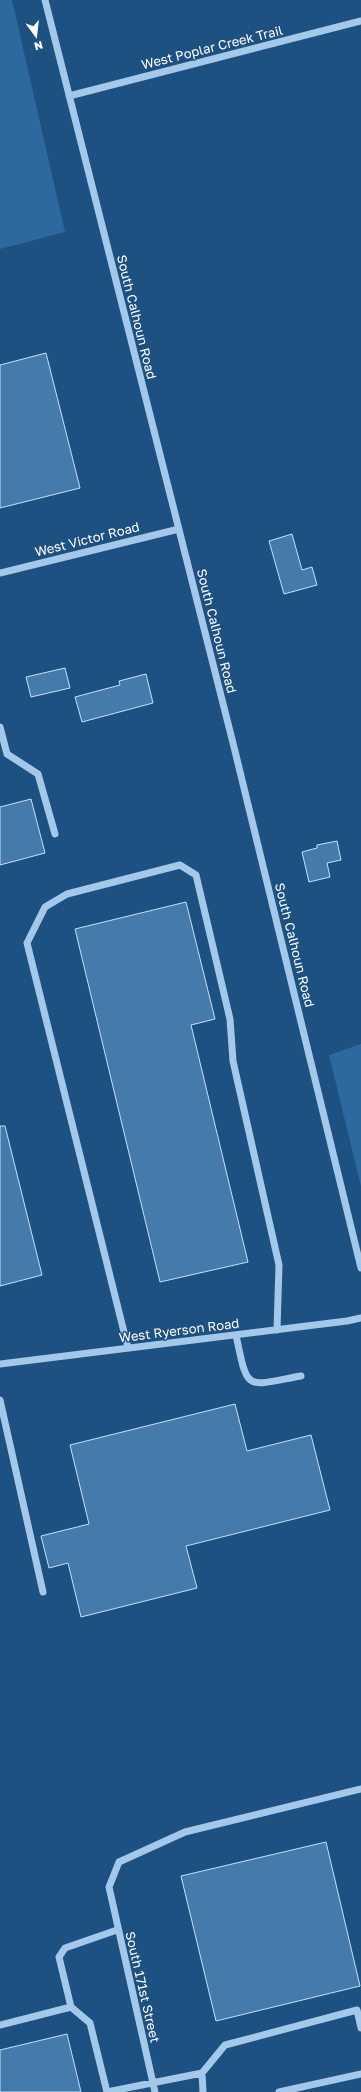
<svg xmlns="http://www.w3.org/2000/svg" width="361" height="2092" font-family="'Golos Text',sans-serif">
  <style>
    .green { fill: #2d699f }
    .building { fill: #457bab; stroke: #c7e1f7 }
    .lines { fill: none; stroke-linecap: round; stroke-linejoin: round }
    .minor { stroke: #a3c8ea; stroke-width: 7 }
    .labels { text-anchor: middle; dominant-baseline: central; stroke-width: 3; stroke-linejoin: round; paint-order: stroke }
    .street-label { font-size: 13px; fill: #fff; stroke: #1d5182 }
  </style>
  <rect width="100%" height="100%" fill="#1d5182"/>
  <path class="green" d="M0,0h12l53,232 -65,17z
    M361,1044v142l-32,-131z"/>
  <path class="building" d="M46,353l34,135 -80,20v-143z
    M292,534l10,36 10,-3 5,18 -33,9 -15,-53z
    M65,668l5,20 -39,9 -5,-20z
    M146,674l7,29 -71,19 -7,-25 45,-12 -1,-4z
    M31,799l14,54 -45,12v-58z
    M337,841l4,19 -14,3 3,14 -21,5 -7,-30 15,-4v-3z
    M186,902l29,117 -24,6 57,237 -88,20 -85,-353z
    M0,1126h5l37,149 -42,11z
    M235,1404l12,47 64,-16 19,75 -144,36 11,42 -116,29 -13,-54 -19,5 -8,-32 48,-12 -19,-79z
    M326,1842l34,144 -144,35 -35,-145z
    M67,2034l14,58h-81v-42z"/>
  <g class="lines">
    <path class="minor" d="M45,0l189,747 127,521
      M69,96l292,-75
      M0,573l179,-44
      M0,727l7,27 31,20 17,60
      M236,1335c12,58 9,51 65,41
      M128,1348l-101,-405 18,-36 22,-13 113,-29 16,10 34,144 3,42 46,204 -2,65
      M0,1364l347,-43 14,-3
      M0,1400l43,192
      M71,2007l19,16 17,69
      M0,2025l71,-18 -12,-50 6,-9 52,-18
      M202,2073l1,19
      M107,2092l95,-19 23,-28 132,-35 4,18
      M155,2092l-46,-205 10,-25 66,-30 176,-43
      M279,2092l82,-18"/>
  </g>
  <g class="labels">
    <g class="street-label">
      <text transform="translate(212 47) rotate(-14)">West Poplar Creek Trail</text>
      <text transform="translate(137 317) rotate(76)">South Calhoun Road</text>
      <text transform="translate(87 539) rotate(-14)">West Victor Road</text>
      <text transform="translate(217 631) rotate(76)">South Calhoun Road</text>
      <text transform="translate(295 945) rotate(76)">South Calhoun Road</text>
      <text transform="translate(179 1330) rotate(-7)">West Ryerson Road</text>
      <text transform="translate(143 1987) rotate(77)">South 171st Street</text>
    </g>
  </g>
  <g transform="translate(36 36) rotate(165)" stroke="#1d5182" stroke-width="3" paint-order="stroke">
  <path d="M0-3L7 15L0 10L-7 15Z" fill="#ffffff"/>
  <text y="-6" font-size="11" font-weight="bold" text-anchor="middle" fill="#ffffff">N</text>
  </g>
</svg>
